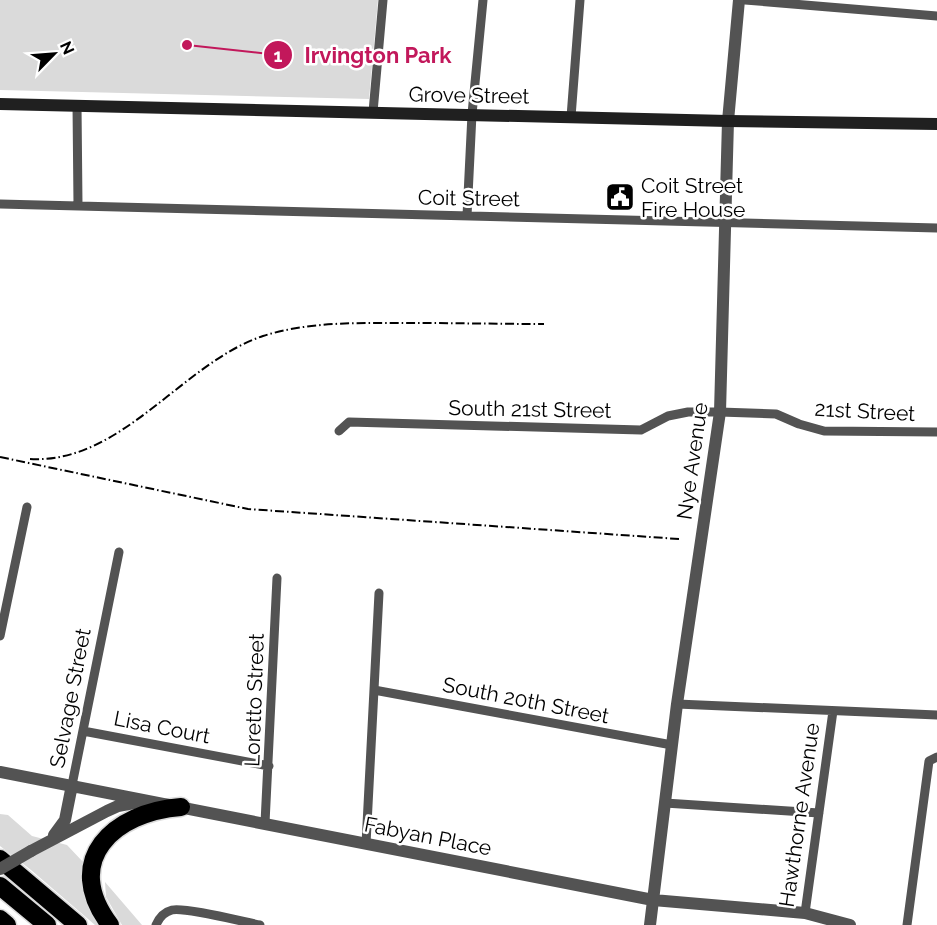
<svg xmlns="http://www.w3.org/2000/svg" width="937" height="925" font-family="Raleway,sans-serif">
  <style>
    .green { fill: #dadada }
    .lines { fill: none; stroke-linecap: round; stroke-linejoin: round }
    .motorway-casing { stroke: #dbdbdb; stroke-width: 21 }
    .minor { stroke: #535353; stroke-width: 9 }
    .tertiary { stroke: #535353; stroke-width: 12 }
    .secondary { stroke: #202020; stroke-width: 12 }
    .motorway { stroke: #000; stroke-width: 18 }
    .rail { stroke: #000; stroke-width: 2; stroke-dasharray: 9 3 1.5 3; stroke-linecap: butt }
    .tertiary-bridge { stroke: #535353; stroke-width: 12 }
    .labels { text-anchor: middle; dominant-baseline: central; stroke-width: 5; stroke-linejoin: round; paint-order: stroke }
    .street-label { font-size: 21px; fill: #000; stroke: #fff }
    .poi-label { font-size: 21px; fill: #000; stroke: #fff; text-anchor: start }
    .leader { fill: none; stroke: #c2185b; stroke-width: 2 }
    .callout-dot { fill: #c2185b; stroke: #fff; stroke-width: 2 }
    .mark-label { font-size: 18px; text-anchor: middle; font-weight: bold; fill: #fff }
    .callout-label { font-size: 22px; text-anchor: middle; font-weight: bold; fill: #c2185b; stroke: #fff; stroke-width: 5; stroke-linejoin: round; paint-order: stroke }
  </style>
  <rect width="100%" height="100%" fill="#fff"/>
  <path class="green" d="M0,0h378l-9,99 -369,-9z
    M0,814l8,1 24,21 35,9 17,18 21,62h-10l-64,-55 -31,-24z
    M105,882l37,43h-20l-16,-28z"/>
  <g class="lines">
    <g class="motorway-casing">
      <path id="motorway" d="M0,859l78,66
        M0,886l47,39
        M0,919l7,6
        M110,925c-49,-65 4,-113 71,-118"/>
    </g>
    <path class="minor" d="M745,0l192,16
      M77,105l1,100
      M373,112l10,-112
      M571,117l9,-117
      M0,204l937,24
      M467,216l5,-102 11,-114
      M339,431l10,-9 292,8 27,-14 20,-4h32l56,2 23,10 25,7 113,1
      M0,636l27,-129
      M374,690l298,55
      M677,704l260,11
      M83,731l186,35
      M72,785l47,-233
      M665,803l154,10
      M265,823l12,-245
      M366,844l13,-251
      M805,913l28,-202
      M156,925c3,-7 8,-13 16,-15 13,-3 72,12 88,15
      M907,925l22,-164 8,-4"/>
    <path class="tertiary" d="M0,772l653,128 152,13 45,12
      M54,835l11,-15 7,-35
      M31,851l76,-40 11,-5 21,-4
      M650,925l27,-221 43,-292 8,-291 11,-121"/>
    <path class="secondary" d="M0,104l728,17 209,3"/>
    <use href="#motorway" class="motorway"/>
    <path class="rail" d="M0,457l248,52 431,30
      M30,459c92,5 152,-96 233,-123 47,-15 100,-13 149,-13 44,0 88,1 132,1"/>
    <path class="tertiary-bridge" d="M0,869l31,-18"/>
  </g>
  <defs>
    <g id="civic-square" transform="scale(1.5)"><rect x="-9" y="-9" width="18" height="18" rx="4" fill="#000" stroke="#fff"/><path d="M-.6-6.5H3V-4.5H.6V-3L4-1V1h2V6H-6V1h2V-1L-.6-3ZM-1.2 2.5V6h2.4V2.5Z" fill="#fff"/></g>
  </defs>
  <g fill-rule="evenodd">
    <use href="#civic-square" x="620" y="197"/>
  </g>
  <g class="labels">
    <g class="street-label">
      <text transform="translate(469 95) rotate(1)">Grove Street</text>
      <text transform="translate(469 198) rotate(1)">Coit Street</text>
      <text transform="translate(530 409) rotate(1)">South 21st Street</text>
      <text transform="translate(865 411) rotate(3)">21st Street</text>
      <text transform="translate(692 461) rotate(-82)">Nye Avenue</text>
      <text transform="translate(70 698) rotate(-79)">Selvage Street</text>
      <text transform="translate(254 700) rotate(-88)">Loretto Street</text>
      <text transform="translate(526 700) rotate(11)">South 20th Street</text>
      <text transform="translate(162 727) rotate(11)">Lisa Court</text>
      <text transform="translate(799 815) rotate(-82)">Hawthorne Avenue</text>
      <text transform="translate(428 836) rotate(11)">Fabyan Place</text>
    </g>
    <g class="poi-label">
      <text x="641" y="185">Coit Street<tspan x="641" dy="24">Fire House</tspan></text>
    </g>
  </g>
  <path class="leader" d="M187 45L278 55"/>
  <g class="callout-dot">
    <circle cx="187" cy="45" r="6"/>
    <circle cx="278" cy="55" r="15"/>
  </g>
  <g class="mark-label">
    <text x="278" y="62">1</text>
  </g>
  <g class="callout-label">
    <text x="378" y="63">Irvington Park</text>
  </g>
  <g transform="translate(54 54) rotate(65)" stroke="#ffffff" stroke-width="4.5" paint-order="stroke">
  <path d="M0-4.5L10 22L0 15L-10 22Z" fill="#000000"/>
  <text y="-9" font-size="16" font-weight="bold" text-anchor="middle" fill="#000000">N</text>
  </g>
</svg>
